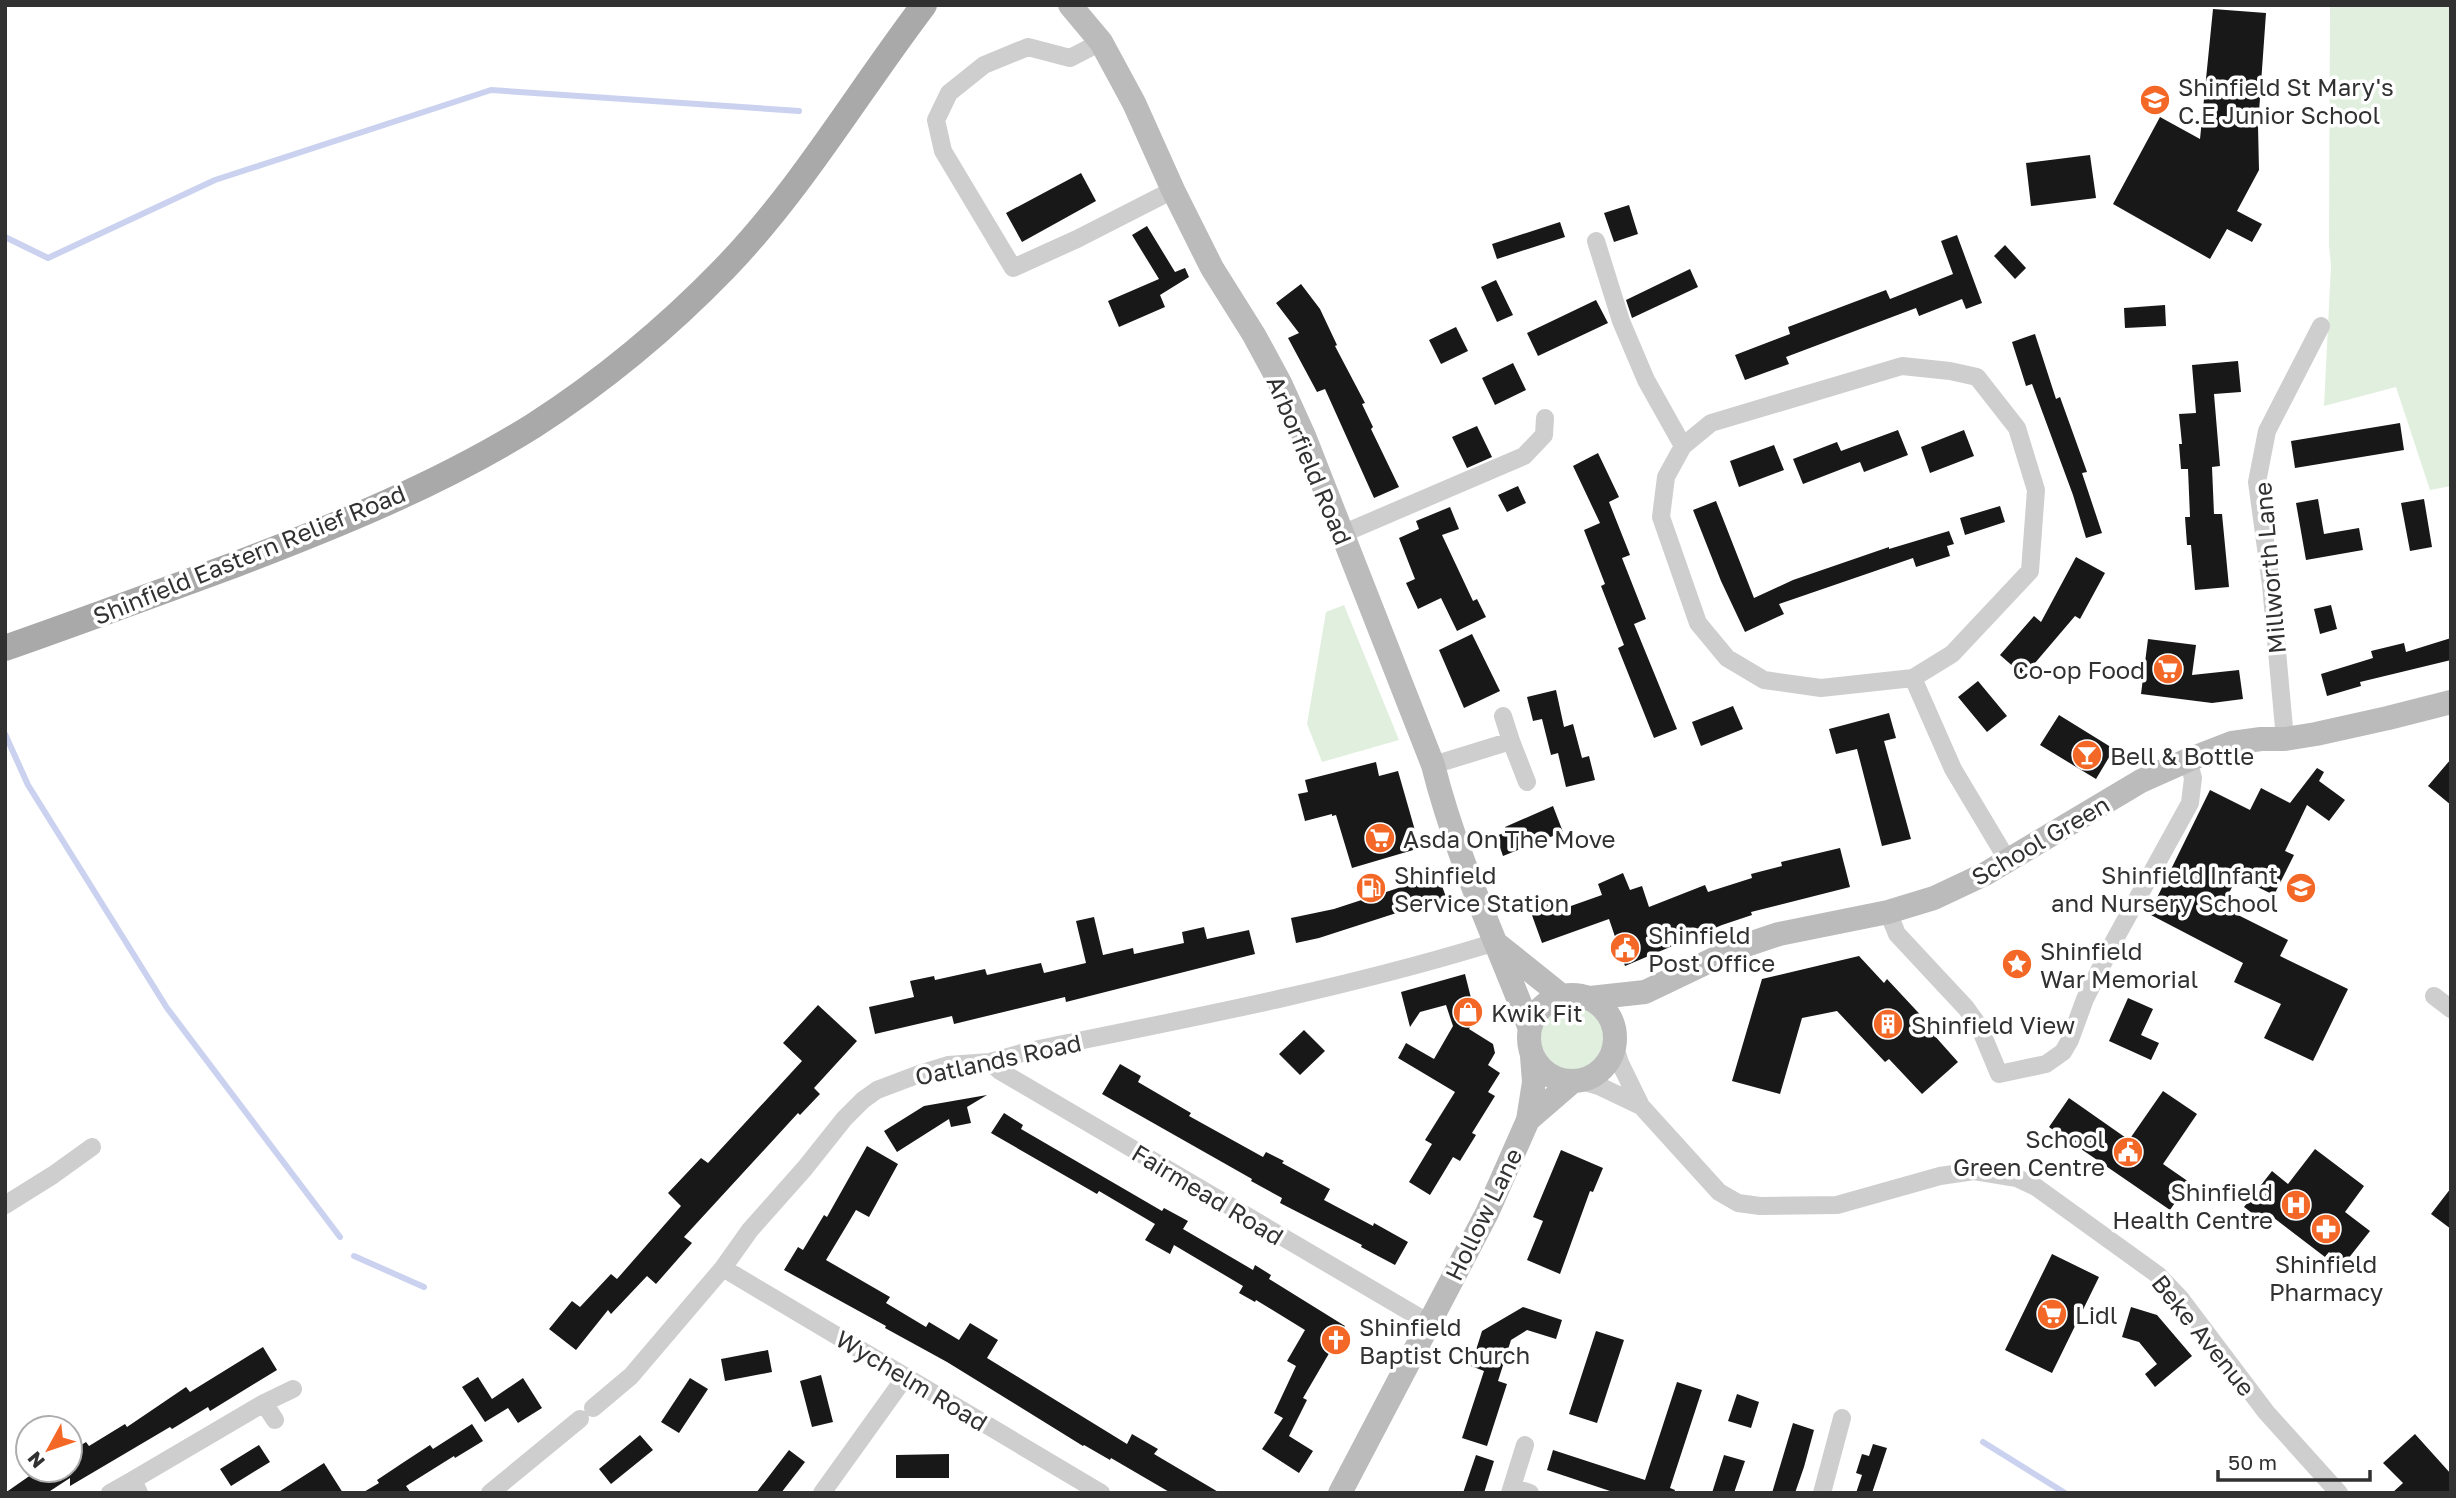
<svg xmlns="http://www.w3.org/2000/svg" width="2456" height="1498" font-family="'Golos Text',sans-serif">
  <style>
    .green { fill: #e1efde }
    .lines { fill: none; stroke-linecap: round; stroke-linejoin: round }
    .stream { stroke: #cad2f0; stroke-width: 6 }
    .building { fill: #181818 }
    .street { stroke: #cecece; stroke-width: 18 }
    .secondary { stroke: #bbb; stroke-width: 24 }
    .primary { stroke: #a9a9a9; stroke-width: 26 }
    .labels { text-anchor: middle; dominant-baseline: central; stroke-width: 7; stroke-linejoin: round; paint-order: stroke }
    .poi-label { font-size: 24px; fill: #313131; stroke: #fff; text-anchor: start }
    .street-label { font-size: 24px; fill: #313131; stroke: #fff }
  </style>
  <rect width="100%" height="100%" fill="#fff"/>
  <path class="green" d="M2330,5h121v481l-21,4 -34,-103 -72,19 7,-140 -2,-21z
    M1344,605l55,135 -77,22 -15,-38 19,-112z
    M1540 1038a33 33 0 1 1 66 0a33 33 0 1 1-66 0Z"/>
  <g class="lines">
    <path class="stream" d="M5,237l43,21 167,-78 276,-90 308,21
      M5,734l23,51 139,223 173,229
      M354,1256l70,31
      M1983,1442l82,51"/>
  </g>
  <path class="building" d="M2213,9l53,4 -8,113 1,44 -22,41 25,13 -10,18 -25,-13 -17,30 -97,-55 47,-87 40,22z
    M2090,155l6,43 -65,8 -5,-43z
    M1081,173l15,28 -74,41 -16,-29z
    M1629,205l9,29 -24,8 -10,-29z
    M1560,222l5,15 -68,22 -5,-15z
    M1147,226l28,46 10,-4 4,9 -29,18 5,12 -46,20 -11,-26 51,-22 -27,-44z
    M1957,235l25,68 -16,6 -4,-10 -43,17 -3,-8 -130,49 3,7 -44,16 -10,-25 55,-21 -2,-7 98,-37 4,9 63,-25 -12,-33z
    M2005,245l21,23 -11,11 -21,-23z
    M1690,269l8,18 -66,31 -6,-18z
    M1496,280l17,35 -16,7 -16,-35z
    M1301,284l19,25 17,36 -2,1 30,57 -3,1 11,23 -2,2 28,58 -25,11 -49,-109 -8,3 -29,-54 11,-5 -23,-30z
    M1596,300l12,23 -70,33 -11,-23z
    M2165,305l1,21 -41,2 -1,-20z
    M1456,327l12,24 -27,13 -12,-24z
    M2035,334l21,65 4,-2 27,75 -5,1 20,60 -16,5 -13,-43 -41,-111 -6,2 -14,-44z
    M2238,361l3,31 -27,2 6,72 -8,1 2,47h8l7,73 -34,3 -4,-45h-4l-2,-28h5l-2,-48h-7l-2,-25h3l-3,-30 17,-1 -4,-48z
    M1513,363l13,27 -31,15 -13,-27z
    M2400,423l4,27 -109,18 -4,-27z
    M1477,426l15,31 -25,11 -15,-31z
    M1898,430l10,25 -44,17 -4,-10 -57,22 -10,-25 44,-17 4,9z
    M1964,430l10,26 -44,17 -9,-26z
    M1774,445l10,25 -45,17 -9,-26z
    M1598,453l21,44 -10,5 21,53 -8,3 24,61 -12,5 43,105 -23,9 -36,-90 6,-3 -23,-59 4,-2 -21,-54 16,-7 -27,-57z
    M1518,486l8,17 -19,9 -9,-17z
    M2318,499l6,35 35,-6 4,22 -57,10 -10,-57z
    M2424,499l8,48 -22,4 -9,-48z
    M1716,501l38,97 39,-18 96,-33v2l60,-18 5,13 -7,2 3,10 -34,11 -3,-9 -134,46 5,10 -39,18 -24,-51 -28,-71z
    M2000,506l5,16 -40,13 -5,-17z
    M1450,507l9,22 -17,6 31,66 4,-2 9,18 -29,14 -16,-33 -23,11 -12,-26 9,-4 -16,-41 20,-9 -3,-8z
    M2076,557l29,16 -25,46 -5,-3 -51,60 -24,-21 34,-39 7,6z
    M2331,605l6,24 -17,5 -6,-25z
    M1472,634l28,57 -36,17 -25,-58z
    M2451,638v22l-91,22 1,4 -34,10 -6,-22 52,-16 -2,-7 33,-8 2,9z
    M2148,639l48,6 -4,30 47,-5 4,29 -31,4 -71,-9z
    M1978,681l29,35 -20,16 -29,-35z
    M1556,690l8,37 9,-3 9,34 7,-2 6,24 -29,7 -8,-34 -7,2 -9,-36 -9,2 -6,-24z
    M1733,706l10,23 -42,17 -9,-24z
    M1889,713l7,25 -12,3 27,98 -29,7 -25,-97 -21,5 -7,-25z
    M2059,715l55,34 -18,30 -56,-34z
    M2451,759v46l-23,-19z
    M1376,762l3,14 19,-5 22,77 -68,20 -16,-53 -4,1v-2l-27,7 -7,-27 10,-2 -3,-12z
    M2317,768l7,4 -5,9 26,19 -16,21 -22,-16 -22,46 9,4 -20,40 -37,-18 -15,30 66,33 -8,16 68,33 -35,72 -49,-23 17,-34 -47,-22 9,-19 -94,-49 61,-124 40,20 11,-22 29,15z
    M1553,806l10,26 -60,24 -7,-20 10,-4 -1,-5z
    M1840,848l10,39 -99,25 1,3 -30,10 -97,41 -16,-47 -67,24 -13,-36 18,-6 4,12 51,-18 -4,-11 25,-11 7,17 12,-4 7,21 56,-22 3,7 44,-14 -1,-4 31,-8 -1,-4z
    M1438,875l8,22 -127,41 -23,5 -5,-25 43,-9z
    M1094,917l9,38 30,-7 1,6 50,-11 -2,-11 22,-5 3,12 42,-9 6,24 -189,48 -1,-5 -111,27 -2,-8 -77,18 -6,-27 45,-10 -4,-16 24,-5 1,4 50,-11 2,6 54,-12 3,10 42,-10 -10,-42z
    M1859,956l25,27 3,-4 41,44 -3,2 33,37 -36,32 -33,-35 -4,3 -48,-51 -35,7 -22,76 -48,-13 30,-102z
    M1465,974l8,32 7,5 -11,18 24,15 2,9 -7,12 12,8 -12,19 7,4 -23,37 4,2 -16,26 -7,-4 -23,38 -21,-13 23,-38 -7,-4 30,-48 -57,-34 8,-15 28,16 19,-33 -7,-21 -26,7 -10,15 -9,-35z
    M2128,998l25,11 -12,26 18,8 -8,17 -42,-19z
    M818,1005l39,36 -43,47 6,6 -20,21 -2,-2 -114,124 8,6 -36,41 -9,-8 -36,38 -3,-4 -32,40 -27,-21 23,-28 8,6 31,-33 6,5 64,-73 -13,-13 33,-35 7,5 94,-102 -19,-18z
    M1304,1030l21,21 -25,24 -21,-21z
    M1120,1064l21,12 -3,6 53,31 -2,3 74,41 3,-5 18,9 -2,2 48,26 -6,11 49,26 1,-3 34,19 -13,23 -34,-18 1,-2 -82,-42 2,-5 -31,-17 1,-2 -150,-85z
    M2163,1091l34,23 -34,50 26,18 -19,28 -121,-83 20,-29 60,42z
    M987,1095l-20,12 4,16 -20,4 -2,-8 -52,33 -13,-21 40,-25z
    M1004,1113l19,12 -2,4 141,82 2,-3 24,13 -5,8 70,41 2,-5 16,10 -2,4 76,47 -42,72 4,2 -18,36 24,15 -14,22 -37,-24 21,-31 -9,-5 22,-47 -9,-5 18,-31 -49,-30 -1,2 -16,-9 4,-7 -69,-41 -4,9 -25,-14 10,-16 -56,-33 -2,3 -106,-61z
    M867,1146l31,18 -29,53 -13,-7 -30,50 64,37 -4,6 40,24 3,-5 30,18 11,-17 28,17 -11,18 140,86 5,-10 26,15 -4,5 66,39h-49l-60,-35 -1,2 -26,-15 -1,1 -136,-84 -62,-34 1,-2 -102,-56 14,-23 5,3 21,-35 3,2z
    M2315,1149l49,37 -19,26 25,19 -26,33 -15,-12 -4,5 -51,-39 -6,7 -24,-18 28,-36 16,13z
    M1561,1150l42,18 -10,24 -3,-1 -30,83 -33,-14 16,-39 -10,-4z
    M2451,1188v41l-20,-15z
    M2052,1254l47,23 -47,96 -47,-23z
    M1523,1307l39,13 -6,19 -29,-9 -16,10 -13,41 9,3 -20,62 -25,-8 22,-67 -13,-5 11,-35z
    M2131,1307l26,8 35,41 -37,31 -10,-13 12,-10 -18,-22 -17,-5z
    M1596,1331l28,9 -27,83 -28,-9z
    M263,1347l14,23 -67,41 -2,-4 -36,22 -2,-2 -100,59v-8l-23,15h-42l33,-23h32v-18l16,-10 3,4 36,-22 2,3 59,-40 4,5z
    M768,1350l4,22 -47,9 -4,-22z
    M821,1375l12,47 -21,5 -12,-46z
    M478,1377l14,22 31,-21 19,30 -24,15 -10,-15 -23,14 -23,-35z
    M690,1378l18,11 -29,44 -18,-11z
    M1677,1382l25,8 -32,98 5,2 -1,3h-58l-69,-23 6,-20 92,30z
    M1737,1394l22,8 -8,26 -23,-7z
    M1793,1423l21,7 -10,37 -9,26h-23z
    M472,1424l11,17 -28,17 -1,-2 -48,30 5,7h-49l17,-10 -2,-3 27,-18 26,-17 3,4z
    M2415,1434l36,40v19h-59l11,-10 -20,-20z
    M640,1435l13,15 -42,34 -12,-15z
    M1873,1444l14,4 -15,45h-16l6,-18 -6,-2 6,-19 7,2z
    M259,1445l11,17 -39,24 -11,-17z
    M789,1450l16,12 -24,31h-25z
    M949,1454v24h-53v-23z
    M1476,1455l18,6 -10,32h-21z
    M1724,1455l21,6 -11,32h-22z
    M324,1463l19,30h-66z"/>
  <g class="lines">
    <path class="street" d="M1101,42l-31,16 -42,-11 -44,18 -35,28 -13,27 7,31 70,117 64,-29 96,-49
      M1596,241l25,80 25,59 37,66
      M1342,534l182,-78 20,-21 1,-17
      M1913,678l39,-24 78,-83 6,-81 -19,-62 -40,-51 -27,-6 -48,-5 -191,57 -28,23 -17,31 -5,40 37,106 29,35 37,22 57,8 92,-10 40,91 55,92
      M2285,739l-14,-154 -14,-103 10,-51 54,-105
      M1511,741l16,41
      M1433,765l78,-24 -8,-25
      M1888,912l9,22 69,74 13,18 20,48 47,-10 17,-12 7,-12 15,-41 29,-58 76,-138 3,-25 -5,-18
      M2434,996l17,13
      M1615,1047l5,16 21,43 78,86 19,11 22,3 77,-1 103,-29 34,-5 43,7 19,9 122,88 22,23 86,114 73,81
      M990,1062l10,9 429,252
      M1581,1081l18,5 42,20
      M5,1205l48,-30 39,-28
      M723,1268l378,225
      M264,1403l11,17
      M593,1408l38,-32 92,-108 27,-38 55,-62 39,-49 19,-19 14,-10 45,-17 26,-8 42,-3 39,-11c152,-31 305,-60 454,-105l11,-5
      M133,1480l131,-77 29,-14
      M1512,1487l18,6
      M110,1493l23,-13 6,13
      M490,1493l90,-74
      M822,1493l84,-117
      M1510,1493l15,-48
      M1822,1493l20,-75"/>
    <path class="secondary" d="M1070,5l31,37 33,61 39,87 39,78 42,67 26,48 24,53 129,329c23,92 64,177 97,264
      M1497,944l65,52
      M1529 1038a43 43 0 1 1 86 0a43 43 0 1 1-86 0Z
      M1590,998l55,-6 92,-44 42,-14 109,-22 46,-14 51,-24 156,-93 47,-21 44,-17 29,-4h24l31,-5 72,-16 63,-16
      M1528,1120l44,-38
      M1340,1493l147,-280 41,-93 6,-38 -2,-26"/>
    <path class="primary" d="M5,648c77,-27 153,-55 229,-83 102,-39 206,-81 299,-139 70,-45 134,-98 192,-158 77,-80 132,-175 199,-263"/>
  </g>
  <defs>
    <g id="school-disc" transform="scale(1.575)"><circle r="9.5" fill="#f46827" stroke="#fff"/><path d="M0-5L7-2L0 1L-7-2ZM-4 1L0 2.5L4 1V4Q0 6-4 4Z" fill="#fff"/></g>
    <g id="supermarket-disc" transform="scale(1.575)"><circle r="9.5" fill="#f46827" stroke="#fff"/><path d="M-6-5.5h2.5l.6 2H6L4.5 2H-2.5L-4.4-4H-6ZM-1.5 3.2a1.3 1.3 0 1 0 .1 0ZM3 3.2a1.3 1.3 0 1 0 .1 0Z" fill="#fff"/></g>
    <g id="bar-disc" transform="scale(1.575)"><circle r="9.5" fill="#f46827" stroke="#fff"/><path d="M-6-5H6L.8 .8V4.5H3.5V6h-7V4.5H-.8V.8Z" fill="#fff"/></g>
    <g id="fuel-disc" transform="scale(1.575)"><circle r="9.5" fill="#f46827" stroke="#fff"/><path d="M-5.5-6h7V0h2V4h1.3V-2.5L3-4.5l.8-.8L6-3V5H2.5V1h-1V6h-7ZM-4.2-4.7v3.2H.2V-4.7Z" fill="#fff"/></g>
    <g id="civic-disc" transform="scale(1.575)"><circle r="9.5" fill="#f46827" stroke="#fff"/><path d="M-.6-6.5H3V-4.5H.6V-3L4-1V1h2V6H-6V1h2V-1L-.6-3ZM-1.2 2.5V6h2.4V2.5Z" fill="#fff"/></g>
    <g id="sight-disc" transform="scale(1.575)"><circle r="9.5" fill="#f46827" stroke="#fff"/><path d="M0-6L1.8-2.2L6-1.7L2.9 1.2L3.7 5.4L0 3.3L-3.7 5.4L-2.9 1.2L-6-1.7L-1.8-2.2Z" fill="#fff"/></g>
    <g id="shop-disc" transform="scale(1.575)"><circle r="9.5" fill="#f46827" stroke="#fff"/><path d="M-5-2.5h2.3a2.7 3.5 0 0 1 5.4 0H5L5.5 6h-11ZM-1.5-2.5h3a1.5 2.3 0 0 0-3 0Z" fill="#fff"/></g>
    <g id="building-disc" transform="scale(1.575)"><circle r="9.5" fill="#f46827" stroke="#fff"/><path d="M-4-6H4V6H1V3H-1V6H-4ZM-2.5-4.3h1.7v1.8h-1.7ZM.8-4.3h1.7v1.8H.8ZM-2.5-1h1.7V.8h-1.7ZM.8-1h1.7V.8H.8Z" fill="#fff"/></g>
    <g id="hospital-disc" transform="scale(1.575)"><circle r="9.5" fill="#f46827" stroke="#fff"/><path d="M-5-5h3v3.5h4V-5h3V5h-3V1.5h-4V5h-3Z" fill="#fff"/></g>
    <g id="pharmacy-disc" transform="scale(1.575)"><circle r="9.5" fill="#f46827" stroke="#fff"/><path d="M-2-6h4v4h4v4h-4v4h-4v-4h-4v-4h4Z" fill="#fff"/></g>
    <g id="church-disc" transform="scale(1.575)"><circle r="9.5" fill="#f46827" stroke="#fff"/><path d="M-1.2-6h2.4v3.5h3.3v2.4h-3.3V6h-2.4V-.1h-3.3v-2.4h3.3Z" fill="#fff"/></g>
  </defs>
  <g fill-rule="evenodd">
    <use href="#school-disc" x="2155" y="100"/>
    <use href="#supermarket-disc" x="2168" y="669"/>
    <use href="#bar-disc" x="2087" y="755"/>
    <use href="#supermarket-disc" x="1380" y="838"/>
    <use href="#fuel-disc" x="1371" y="888"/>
    <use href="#school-disc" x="2301" y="888"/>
    <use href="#civic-disc" x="1625" y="948"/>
    <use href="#sight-disc" x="2017" y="964"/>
    <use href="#shop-disc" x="1468" y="1012"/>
    <use href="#building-disc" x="1888" y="1024"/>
    <use href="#civic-disc" x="2128" y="1152"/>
    <use href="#hospital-disc" x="2296" y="1205"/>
    <use href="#pharmacy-disc" x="2326" y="1229"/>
    <use href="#supermarket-disc" x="2052" y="1314"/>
    <use href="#church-disc" x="1336" y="1340"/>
  </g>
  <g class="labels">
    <g class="poi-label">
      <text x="2178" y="86">Shinfield St Mary's<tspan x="2178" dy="28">C.E Junior School</tspan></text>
      <text x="2145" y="669" text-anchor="end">Co-op Food</text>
      <text x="2110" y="755">Bell &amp; Bottle</text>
      <text x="1403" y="838">Asda On The Move</text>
      <text x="1394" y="874">Shinfield<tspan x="1394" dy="28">Service Station</tspan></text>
      <text x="2278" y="874" text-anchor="end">Shinfield Infant<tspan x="2278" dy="28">and Nursery School</tspan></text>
      <text x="1648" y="934">Shinfield<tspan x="1648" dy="28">Post Office</tspan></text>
      <text x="2040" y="950">Shinfield<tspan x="2040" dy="28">War Memorial</tspan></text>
      <text x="1491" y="1012">Kwik Fit</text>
      <text x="1911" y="1024">Shinfield View</text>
      <text x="2105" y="1138" text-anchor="end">School<tspan x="2105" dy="28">Green Centre</tspan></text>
      <text x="2273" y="1191" text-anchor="end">Shinfield<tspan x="2273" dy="28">Health Centre</tspan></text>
      <text x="2326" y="1263" text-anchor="middle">Shinfield<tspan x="2326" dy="28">Pharmacy</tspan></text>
      <text x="2075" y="1314">Lidl</text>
      <text x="1359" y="1326">Shinfield<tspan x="1359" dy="28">Baptist Church</tspan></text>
    </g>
    <g class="street-label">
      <text transform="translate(1310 460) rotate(67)">Arborfield Road</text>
      <text transform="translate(249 554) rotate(-22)">Shinfield Eastern Relief Road</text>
      <text transform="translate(2269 568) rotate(-95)">Millworth Lane</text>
      <text transform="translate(2040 840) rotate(-30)">School Green</text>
      <text transform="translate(998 1059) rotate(-12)">Oatlands Road</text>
      <text transform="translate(1208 1194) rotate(31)">Fairmead Road</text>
      <text transform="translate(1483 1214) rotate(-64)">Hollow Lane</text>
      <text transform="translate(2204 1335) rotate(51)">Beke Avenue</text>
      <text transform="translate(912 1380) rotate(31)">Wychelm Road</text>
    </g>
  </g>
  <rect width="2456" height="1498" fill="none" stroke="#313131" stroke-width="14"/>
  <g transform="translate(49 1449) rotate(230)"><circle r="33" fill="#ffffff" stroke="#adadad" stroke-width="2"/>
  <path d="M0-5L12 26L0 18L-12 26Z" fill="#f46827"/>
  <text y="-10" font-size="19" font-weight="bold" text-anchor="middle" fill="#313131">N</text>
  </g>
  <path d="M2218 1470v10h152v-10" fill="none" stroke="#313131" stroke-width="3.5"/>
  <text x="2228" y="1470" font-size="21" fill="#313131" stroke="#ffffff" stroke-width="5" paint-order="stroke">50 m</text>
</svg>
